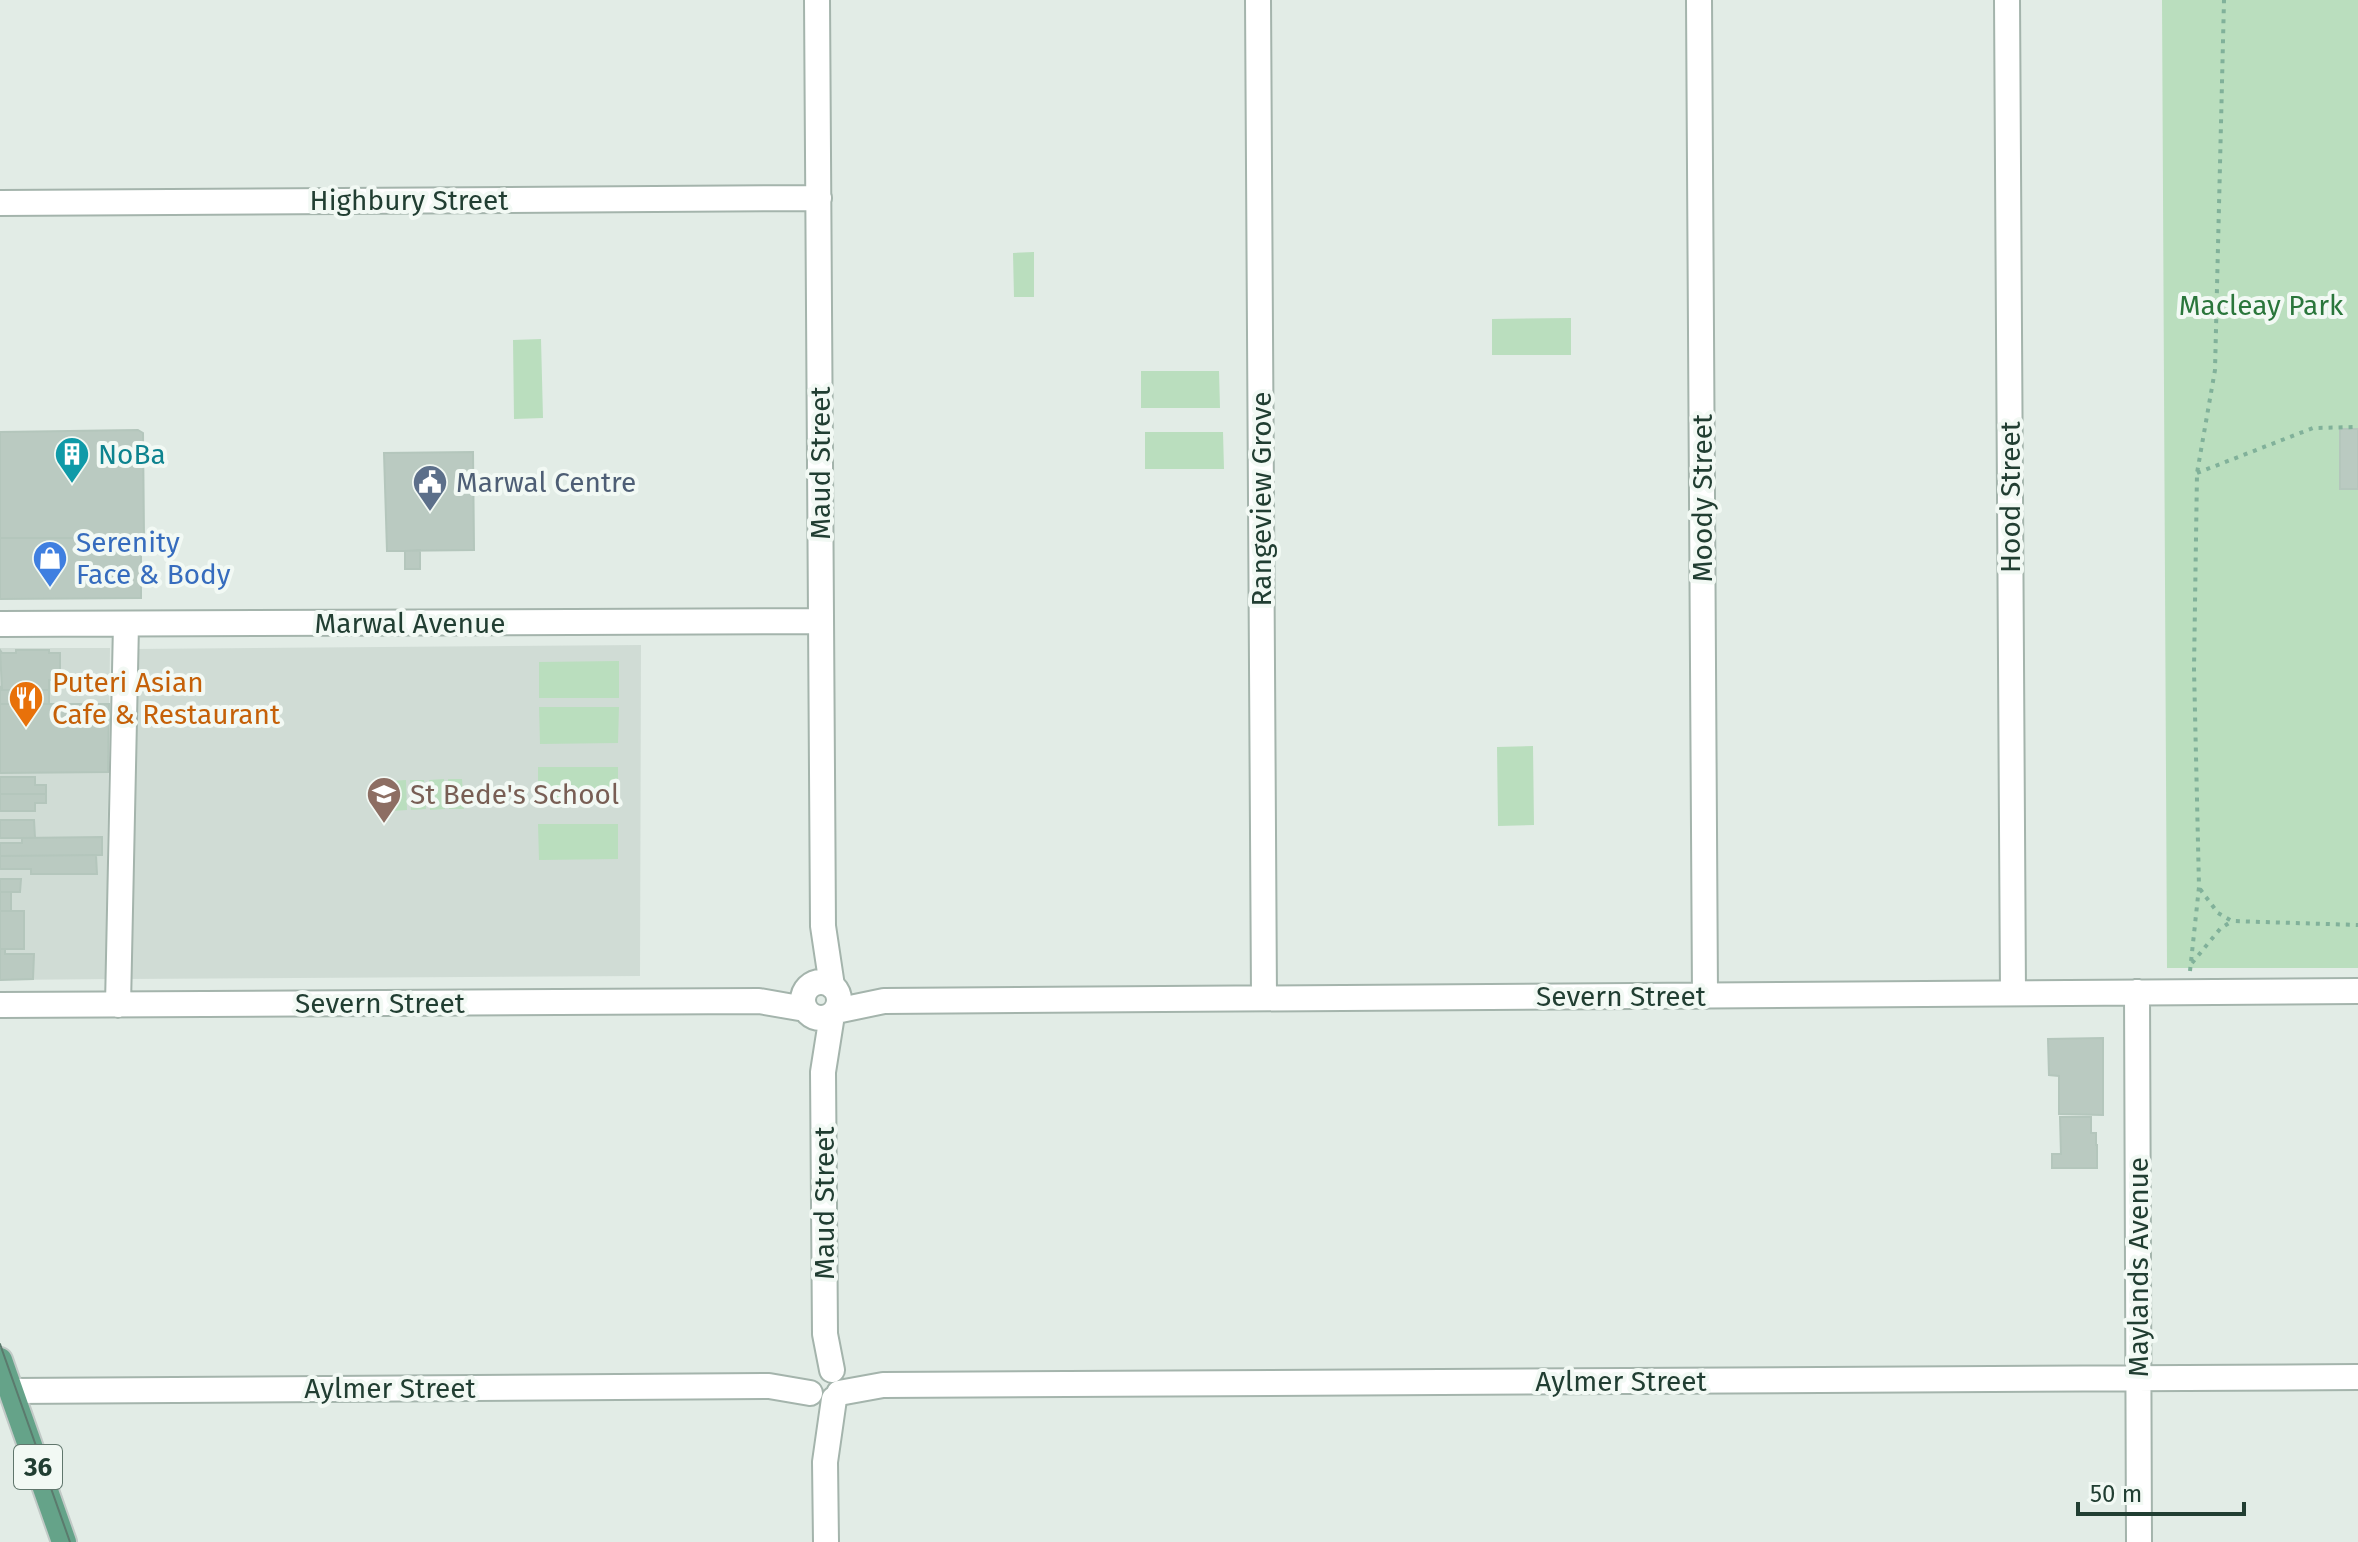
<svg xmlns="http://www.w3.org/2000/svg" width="2358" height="1542" font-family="'Fira Sans',sans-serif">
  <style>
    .built { fill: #d0dcd5 }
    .green { fill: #badebe }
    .building { fill: #bacac1; stroke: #b4c6bc; stroke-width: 2 }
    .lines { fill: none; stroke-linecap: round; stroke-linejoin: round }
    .minor-casing { stroke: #a4b4ac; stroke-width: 28 }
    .major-casing { stroke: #c1c9c6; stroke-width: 28 }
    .path { stroke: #81b19a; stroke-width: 4; stroke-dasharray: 4 6; stroke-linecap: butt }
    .minor { stroke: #fff; stroke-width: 24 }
    .major { stroke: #65a389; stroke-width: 24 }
    .tram { stroke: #5b7a6d; stroke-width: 2 }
    .labels { text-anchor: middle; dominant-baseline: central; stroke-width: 8; stroke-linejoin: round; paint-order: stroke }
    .shield { fill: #f2f9f4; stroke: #60766c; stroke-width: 2 }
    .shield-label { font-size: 26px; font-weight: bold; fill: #213e32 }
    .street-label { font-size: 28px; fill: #213e32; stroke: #f2f9f4 }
    .park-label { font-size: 28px; fill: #2a763b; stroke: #f2f9f4 }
    .culture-label { font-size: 28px; fill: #0d838f; stroke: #f2f9f4; text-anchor: start }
    .service-label { font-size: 28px; fill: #4e5e75; stroke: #f2f9f4; text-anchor: start }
    .shop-label { font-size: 28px; fill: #366cbe; stroke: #f2f9f4; text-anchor: start }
    .food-label { font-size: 28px; fill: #c56008; stroke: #f2f9f4; text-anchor: start }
    .education-label { font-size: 28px; fill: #785e54; stroke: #f2f9f4; text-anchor: start }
  </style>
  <rect width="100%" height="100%" fill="#e2ece6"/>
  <path class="built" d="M641,645l-1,331 -517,3 10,-330z
    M0,648h110l-3,226 8,17 -3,88 -112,1z"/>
  <path class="green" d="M2162,0h196v968h-191z
    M1034,252v45h-20l-1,-44z
    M1571,318v37h-79v-36z
    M541,339l2,79 -29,1 -1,-79z
    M1141,371h78l1,37h-79z
    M1145,432h78l1,37h-79z
    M619,661v37h-80v-36z
    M539,707h80l-1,36 -78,1z
    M1533,746l1,79 -36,1 -1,-79z
    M538,767h80v36l-80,1z
    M444,779l1,30 -15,1 -1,-30z
    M448,779h14l2,30h-15z
    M406,780l1,30 -15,1 -1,-30z
    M410,780h14l2,29 -15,1z
    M538,824h80v35l-79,1z"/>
  <path class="building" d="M2340,429h18v60h-18z
    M138,430l5,3 1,105h-144v-106z
    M473,452l1,98 -87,1 -3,-98z
    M0,538h141v60l-141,1z
    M420,550v19h-15v-18z
    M0,650l2,3h14v-3h33v3h11v27h-11v10h-47z
    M0,686l2,4h47v14h-49z
    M0,704h109l-1,68 -108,1z
    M0,777h35v8h11v9h-46z
    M0,794h46v9h-11v8h-35z
    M0,820h34l1,18h-35z
    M102,837v18l-102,1v-13h22v-5z
    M96,855l1,19h-66v-5h-31v-13z
    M0,879h21l-1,13h-20z
    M0,892h11v19h-11z
    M0,911h24v38h-24z
    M0,949h5v5h29l-1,25 -33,1z
    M2103,1038v77l-44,-1v-38l-10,-1 -1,-36z
    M2060,1117h31v16h5v12h1v23h-45v-14h9z"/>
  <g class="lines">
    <g class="minor-casing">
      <path id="minor" d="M817,0l6,926 9,60
        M1258,0l6,998
        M1699,0l6,996
        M2007,0l6,993
        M0,203l819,-5
        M0,624l820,-3
        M803 1000a18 18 0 1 1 36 0a18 18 0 1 1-36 0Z
        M2137,992l2,550
        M0,1005l759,-4 46,8
        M118,1005l8,-381
        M836,1011l48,-10 1474,-10
        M832,1015l-9,57 2,262 7,36
        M11,1391l758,-5 41,7
        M839,1393l44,-8 1475,-8
        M826,1542l-1,-80 9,-63"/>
    </g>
    <g class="major-casing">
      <path id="major" d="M0,1360l64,182"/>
    </g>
    <path class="path" d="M2197,473l116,-45 45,-1
      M2200,889l18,24 14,8 126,4
      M2192,963l28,-34 12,-8
      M2190,971l9,-84 -5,-218 3,-196 18,-103 9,-370"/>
    <use href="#minor" class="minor"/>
    <use href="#major" class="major"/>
    <path class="tram" d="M0,1344l70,198"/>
  </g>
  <defs>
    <g id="building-pin" transform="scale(1.8)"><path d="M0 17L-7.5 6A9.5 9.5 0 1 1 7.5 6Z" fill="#0f9aa8" stroke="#f2f9f4"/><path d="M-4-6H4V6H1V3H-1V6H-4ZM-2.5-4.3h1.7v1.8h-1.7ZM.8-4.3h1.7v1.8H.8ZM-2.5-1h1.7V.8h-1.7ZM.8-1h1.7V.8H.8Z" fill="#fff"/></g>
    <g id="civic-pin" transform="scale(1.8)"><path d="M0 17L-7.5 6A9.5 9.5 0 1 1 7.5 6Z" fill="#5c6f8a" stroke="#f2f9f4"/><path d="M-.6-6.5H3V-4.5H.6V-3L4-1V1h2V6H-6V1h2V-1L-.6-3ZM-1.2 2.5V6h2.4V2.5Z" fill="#fff"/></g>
    <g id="shop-pin" transform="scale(1.8)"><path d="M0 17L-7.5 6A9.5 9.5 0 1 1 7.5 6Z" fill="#3f7fe0" stroke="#f2f9f4"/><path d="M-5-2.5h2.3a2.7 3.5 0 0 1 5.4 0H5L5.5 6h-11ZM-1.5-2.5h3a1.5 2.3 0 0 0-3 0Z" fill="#fff"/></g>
    <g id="restaurant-pin" transform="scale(1.8)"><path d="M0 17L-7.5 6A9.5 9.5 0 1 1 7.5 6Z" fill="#e8710a" stroke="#f2f9f4"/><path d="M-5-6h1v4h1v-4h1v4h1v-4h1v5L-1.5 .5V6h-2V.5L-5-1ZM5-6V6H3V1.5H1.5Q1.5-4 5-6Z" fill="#fff"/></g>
    <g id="school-pin" transform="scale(1.8)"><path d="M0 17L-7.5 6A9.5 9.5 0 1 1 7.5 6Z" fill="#8d6e63" stroke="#f2f9f4"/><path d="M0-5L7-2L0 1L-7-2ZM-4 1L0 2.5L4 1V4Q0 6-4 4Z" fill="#fff"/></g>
  </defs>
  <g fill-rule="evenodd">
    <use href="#building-pin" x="72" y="454"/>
    <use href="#civic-pin" x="430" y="482"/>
    <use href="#shop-pin" x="50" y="558"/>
    <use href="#restaurant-pin" x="26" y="698"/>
    <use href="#school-pin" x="384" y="794"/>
  </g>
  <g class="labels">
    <rect class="shield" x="14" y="1445" width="48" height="44" rx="6"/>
    <g class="shield-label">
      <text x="38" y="1467">36</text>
    </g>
    <g class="street-label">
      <text x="409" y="200">Highbury Street</text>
      <text transform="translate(820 463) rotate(-90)">Maud Street</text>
      <text transform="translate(2010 497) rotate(-90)">Hood Street</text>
      <text transform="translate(1702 498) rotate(-90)">Moody Street</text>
      <text transform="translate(1261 499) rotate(-90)">Rangeview Grove</text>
      <text x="410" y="623">Marwal Avenue</text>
      <text x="1621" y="996">Severn Street</text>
      <text x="380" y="1003">Severn Street</text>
      <text transform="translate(824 1203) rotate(-90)">Maud Street</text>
      <text transform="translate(2138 1267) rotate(-90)">Maylands Avenue</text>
      <text x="1621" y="1381">Aylmer Street</text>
      <text x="390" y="1388">Aylmer Street</text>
    </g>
    <g class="park-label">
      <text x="2261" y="305">Macleay Park</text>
    </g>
    <g class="culture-label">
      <text x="98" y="454">NoBa</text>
    </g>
    <g class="service-label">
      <text x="456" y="482">Marwal Centre</text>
    </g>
    <g class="shop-label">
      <text x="76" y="542">Serenity<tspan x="76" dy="32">Face &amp; Body</tspan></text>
    </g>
    <g class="food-label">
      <text x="52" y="682">Puteri Asian<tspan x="52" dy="32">Cafe &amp; Restaurant</tspan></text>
    </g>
    <g class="education-label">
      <text x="410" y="794">St Bede's School</text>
    </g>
  </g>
  <path d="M2078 1502v12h166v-12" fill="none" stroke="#213e32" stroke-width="4"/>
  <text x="2090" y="1502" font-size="24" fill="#213e32" stroke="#f2f9f4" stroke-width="6" paint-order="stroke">50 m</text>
</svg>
